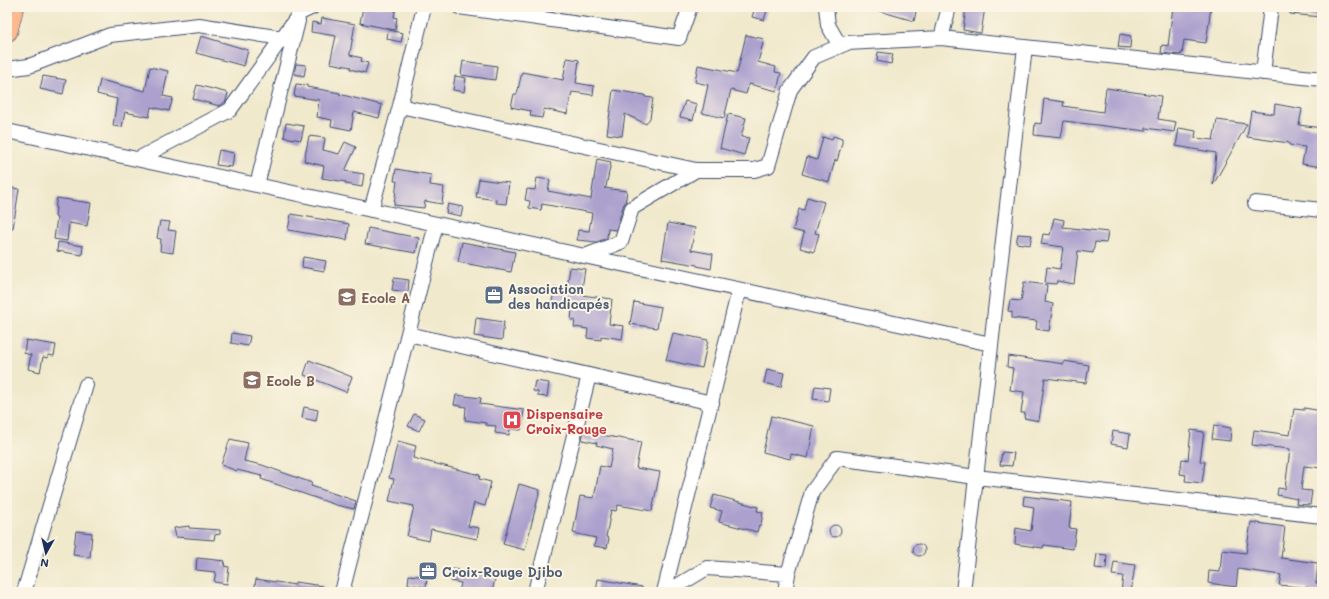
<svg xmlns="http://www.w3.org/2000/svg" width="1329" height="599" font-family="Mali,sans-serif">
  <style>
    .building { fill: #aca1ce }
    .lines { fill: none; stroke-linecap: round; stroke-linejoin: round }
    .minor-casing { stroke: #3b4b6e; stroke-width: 16 }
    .primary-casing { stroke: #3b4b6e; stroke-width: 22 }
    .minor { stroke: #fff; stroke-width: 14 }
    .primary { stroke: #fcba8e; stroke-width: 21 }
    .labels { text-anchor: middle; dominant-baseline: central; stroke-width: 4; stroke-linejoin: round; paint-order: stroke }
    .service-label { font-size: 13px; font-weight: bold; fill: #4e5e75; stroke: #fcf5e5; text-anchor: start }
    .education-label { font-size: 13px; font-weight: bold; fill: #785e54; stroke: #fcf5e5; text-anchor: start }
    .health-label { font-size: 13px; font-weight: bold; fill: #be3a42; stroke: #fcf5e5; text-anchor: start }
  </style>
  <rect width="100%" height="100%" fill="#fcf5e5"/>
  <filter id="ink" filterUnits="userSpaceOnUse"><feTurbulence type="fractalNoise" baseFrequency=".025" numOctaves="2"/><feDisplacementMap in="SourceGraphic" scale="8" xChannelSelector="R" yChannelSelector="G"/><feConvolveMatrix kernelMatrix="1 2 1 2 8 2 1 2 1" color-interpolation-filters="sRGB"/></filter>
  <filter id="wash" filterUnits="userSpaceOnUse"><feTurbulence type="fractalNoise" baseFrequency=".012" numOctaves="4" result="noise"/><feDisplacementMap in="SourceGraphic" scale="16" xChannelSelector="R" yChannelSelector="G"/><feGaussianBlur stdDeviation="0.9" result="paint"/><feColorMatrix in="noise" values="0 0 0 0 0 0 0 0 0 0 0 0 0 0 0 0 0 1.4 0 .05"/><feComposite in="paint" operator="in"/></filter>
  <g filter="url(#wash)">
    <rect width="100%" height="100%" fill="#f0e9cc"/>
    <g id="blocks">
      <path class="building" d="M363,7h33l-2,10 3,1 -2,12 -35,-7z
        M755,7h13l-4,13 -12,-3z
        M876,7h41l-3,14 -38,-11z
        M966,7h19l-4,26 -18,-3z
        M1173,7h38l-5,36 -22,-3 -2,14h-2v1l-19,-2 1,-8 6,1z
        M1290,7h32v10l-32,-3z
        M322,18l33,6 -5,29v2l12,3 -1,3 7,2 -3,10 -15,-4 1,-2 -21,-4 6,-27 -25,-4 1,-10 9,2z
        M388,30l15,3 -2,9 -14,-3z
        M1120,34l11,2 -1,12 -12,-1z
        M746,35l18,4 -6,23 18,5 -1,5 6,1 -4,18 -28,-7 -3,10 -15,-4 -7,28 -22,-5 6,-28 -13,-3 3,-17 39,8z
        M201,36l47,14 -4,16 -48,-13z
        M878,52l15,2 -2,10 -14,-3z
        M567,58l12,2 -3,23 18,3 -1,9 -21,-3 -5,22 -23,-5 -2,9 -12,-2 1,-5 -20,-4 3,-13h3l5,-22 41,8z
        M463,61l34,5 -2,14 -34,-5z
        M296,64l10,1 -2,11 -10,-2z
        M150,67l18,4 -5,25 10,2 -4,13 -18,-4 -2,10 -24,-5 -3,15 -9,-1 4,-27 -20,-5 3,-14 45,11z
        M43,76l23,4 -3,14 -23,-5z
        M455,76l11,2 -2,14 -11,-2z
        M296,84l11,1v2l33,6 -1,1 43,11 -3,13 -25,-6 -3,18 -20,-4 1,-6 -15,-3 2,-17 -25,-4z
        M197,85l31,8 -2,8 -6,5 -27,-7z
        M1106,88l55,8 -3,23 18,3 -2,10 -28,-4v3l-82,-10 -3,17 -27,-3 1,-12 6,1 3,-25 20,3 -1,4 40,6z
        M613,90l32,5v2l8,1 -3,20 -4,6 -21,-10 -3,22 -15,-2z
        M685,101l12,3 -4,16 -13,-3z
        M1275,104l27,5 -3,16 23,3v39l-20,-3 3,-17 -16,-2v-2l-42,-6 4,-26 23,3z
        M728,114l18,4 -5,19 8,1 -5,17 -24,-7z
        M1217,120l30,4 -34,61 3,-32 -40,-7 3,-18 17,3 -1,7 18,2z
        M286,123l18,3 -3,14 -17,-3z
        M309,136l16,2 -2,12 16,4 6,-12 11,5 -11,24 19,3 -2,13 -16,-3v-2l-24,-4 2,-12 -20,-5z
        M833,136l9,3v4l-5,18 -2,-1 -6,22 -27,-8 5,-17 10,3 6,-23 9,3z
        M219,150l15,3 -2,14 -16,-2z
        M597,159l14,3 -5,25 -2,1 23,3 -2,13h-1l-8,26 -8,-1 -1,9 -10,4 -20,-2 1,-10 11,1 3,-18 -50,-9 -1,6 -12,-2 1,-7 -5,-1 2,-11 8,1 2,-12 13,2 -2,11 43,8z
        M396,169l35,6 -1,10 14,2 -2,17 -17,-3 -1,7 -30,-3 3,-24h-3z
        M479,179l30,4 -3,21 -10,-1v-3l-20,-3z
        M7,187l12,2 -6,39h-6z
        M807,197l17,5 -9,31 4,1 -5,18 -14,-4 4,-15 -11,-3 6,-21 5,1z
        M57,198l34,5 -4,23 -18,-3 -2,18 -13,-2 3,-21 -2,-1 1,-9h-1z
        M448,204l15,3 -2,9 -15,-3z
        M291,214l58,10 -2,16 -59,-10z
        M1054,218l10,2 -1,7 45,5 -2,11 -11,-1 -2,11 -15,-2 -4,33 -17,-3 -1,3 -11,-1 2,-16 13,2 3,-22 -22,-3 2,-10 7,1z
        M160,221l10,1 -2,8 8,1 -3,22 -13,-2 1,-12 -4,-1z
        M668,223l27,5 -4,22 22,4 -2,15 -14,-3v-1l-35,-6z
        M368,228l51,10 -3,15 -51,-9z
        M1018,234l14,1 -2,10 -14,-2z
        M58,242l25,4 -1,9 -25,-4z
        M462,242l53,10 -4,20 -53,-10z
        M303,257l23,4 -2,10 -22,-4z
        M570,267l15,2 -4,26 31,4 -3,25 15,2 -2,13 -21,-3v4l-14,-2 1,-9 -14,-2 1,-7h-4l1,-11 -21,-3 4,-19 12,2z
        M394,278l15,2 -1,12 -16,-2z
        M1024,282l23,3 -2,17 8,2 -4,27 -13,-2 1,-8 -25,-3v-6l-4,-1 2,-11 11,1z
        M634,302l27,5 -4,21 -27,-4z
        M476,318l28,4 -2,18 -28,-4z
        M232,333l18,3 -2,10 -17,-3z
        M673,333l35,7 -6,28 -36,-8z
        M26,340l30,5 -2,11 -6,-1v3l-5,-1 -3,15 -12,-3 3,-14 -7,-2z
        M1008,356l56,8v-3l25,4 -3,18 -41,-5 -6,43 -15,-3 1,-5h-4l3,-21 -14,-2 3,-22 -6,-1z
        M309,360l43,17 -6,15 -42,-17z
        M767,369l17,4 -3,14 -17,-4z
        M535,381l14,2 -2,14 -9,-1v-4l-5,-1z
        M815,386l15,2 -2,13 -15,-2z
        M456,395l25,3 -1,6 44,6 -3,20 -11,-1 -1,6 -14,-2 1,-7 -10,-1v-2l-21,-3 1,-13 -12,-2z
        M304,407l14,3 -2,11 -14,-3z
        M1304,408l18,3v57l-18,-2 -3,24 11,1 -2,14 -14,-1 1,-5 -20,-4 1,-7 7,1 5,-40 -38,-4 2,-15 36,5 4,-26 10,1z
        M414,414l11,5 -6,12 -11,-5z
        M771,416l43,10 -6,32 -17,-4 -1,5 -27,-7z
        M1214,425l17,3 -1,13 -18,-2z
        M1191,430l13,2 -4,29 5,1 -3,21 -17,-2 1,-6 -6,-1 2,-15 6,1z
        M584,431l8,2v-2l10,2 -1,2 40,7 -5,26 24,4 -8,39 -34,-6 -2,6 -5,-1 -5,27 3,1 -2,10 -13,-2 2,-8 -23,-5 7,-37 14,2 6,-32 9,2 4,-19 -17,-4 1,-2 -15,-3z
        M1113,431l17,3 -2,13 -17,-3z
        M230,439l18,4 -4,18 18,4 50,18 -1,3 45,15 -2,8 -18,-4 -75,-26 1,-3 -25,-6v1l-16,-6z
        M398,441l18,5 -3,12 67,17 -1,4 12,3 -6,24 -11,-3 -6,23 11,2 -2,11 -46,-10 -2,12 -22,-5 7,-30 -25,-5 5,-22 -5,-1z
        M1002,452l12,1 -2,13 -12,-1z
        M519,484l21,6 -15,60 -22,-6z
        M714,495l44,12 -1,4 6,1 -2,13h-2l-2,7 -38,-10 3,-11 -12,-3z
        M1024,496l48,6 -3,26 7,1 -3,20 -29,-4 -1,3 -28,-4 1,-16 15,3 3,-24 -11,-2z
        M1251,522l34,5 -4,31 37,5 -2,20h6v9h-15l1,-4 -29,-3 2,-10 -43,-6 -2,18 -28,-4 1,-12 11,1 2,-22 24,3z
        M829 531a6 6 0 1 1 12 0a6 6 0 1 1-12 0Z
        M189,526v2l31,2v4l-5,1 -1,5 -38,-3 -2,-9z
        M76,531l16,2 -2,24 -17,-2z
        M913 550a6 6 0 1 1 12 0a6 6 0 1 1-12 0Z
        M1097,554l10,1 -1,14 -11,-1z
        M197,558l28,3 -1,5 5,1 -2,17 -13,-2 2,-10 -20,-2z
        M1114,562l21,3 -4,27h-10l2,-16 -11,-1z
        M424,565l11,2 -1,11 -11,-3z
        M453,569l42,10 -3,13h-33l2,-9 -10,-2z
        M409,575l18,2 -1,10 -18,-3z
        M256,579l39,6v-3l28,4v6h-69z
        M598,579l44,8v5h-46z"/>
    </g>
  </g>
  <g filter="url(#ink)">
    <use href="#blocks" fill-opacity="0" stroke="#3b4b6e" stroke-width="1"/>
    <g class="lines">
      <g class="minor-casing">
        <path id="minor" d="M459,7l220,31 11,-31
          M826,7l2,18 12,21
          M941,38l8,-31
          M7,69l22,-3 81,-31 89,-10 83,13
          M1263,73l8,-66
          M400,106l296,64
          M7,131l984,213
          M138,159l92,-49 70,-97 13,-6
          M257,185l41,-164
          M1255,203l67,7
          M371,210l29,-104 24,-99
          M585,256l36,-14 11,-34 64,-38h58l14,-4 22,-76 24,-33 33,-14 94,-5 381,41
          M408,334l304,69
          M24,592l62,-207
          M342,592l94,-368
          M535,592l54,-217
          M664,592l75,-302
          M667,592l40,-24 81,6 24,-82 25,-34 139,19 346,39
          M785,592l3,-18
          M963,592l62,-545"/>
      </g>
      <g class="primary-casing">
        <path id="primary" d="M7,31l6,-24"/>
      </g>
      <use href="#minor" class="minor"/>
      <use href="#primary" class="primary"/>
    </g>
  </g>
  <defs>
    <g id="office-square" transform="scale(1)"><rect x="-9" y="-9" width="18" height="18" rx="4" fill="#5c6f8a" stroke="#fcf5e5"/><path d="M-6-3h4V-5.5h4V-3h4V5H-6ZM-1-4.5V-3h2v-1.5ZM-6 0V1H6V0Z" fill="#fff"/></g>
    <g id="school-square" transform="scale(1)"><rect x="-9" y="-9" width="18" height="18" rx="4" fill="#8d6e63" stroke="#fcf5e5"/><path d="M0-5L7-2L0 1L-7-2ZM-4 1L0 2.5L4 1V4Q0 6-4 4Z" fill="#fff"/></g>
    <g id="hospital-square" transform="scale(1)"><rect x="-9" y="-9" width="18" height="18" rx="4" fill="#e0444e" stroke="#fcf5e5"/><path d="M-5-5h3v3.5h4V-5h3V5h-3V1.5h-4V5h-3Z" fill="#fff"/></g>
  </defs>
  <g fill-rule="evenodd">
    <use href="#office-square" x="494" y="295"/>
    <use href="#school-square" x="347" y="297"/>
    <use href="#school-square" x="252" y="380"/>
    <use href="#hospital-square" x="512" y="420"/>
    <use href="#office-square" x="428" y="571"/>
  </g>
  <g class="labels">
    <g class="service-label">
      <text x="508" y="288">Association<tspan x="508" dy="15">des handicapés</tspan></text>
      <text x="442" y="571">Croix-Rouge Djibo</text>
    </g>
    <g class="education-label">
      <text x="361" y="297">Ecole A</text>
      <text x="266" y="380">Ecole B</text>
    </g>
    <g class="health-label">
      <text x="526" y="413">Dispensaire<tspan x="526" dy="15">Croix-Rouge</tspan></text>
    </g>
  </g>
  <rect width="1329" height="599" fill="none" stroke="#fcf5e5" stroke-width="24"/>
  <g transform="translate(46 553) rotate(188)" stroke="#fcf5e5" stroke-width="3" paint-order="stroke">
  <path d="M0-3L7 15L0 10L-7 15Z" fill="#1b2f5e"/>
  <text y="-6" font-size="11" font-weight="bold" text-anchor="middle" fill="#1b2f5e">N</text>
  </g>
</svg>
